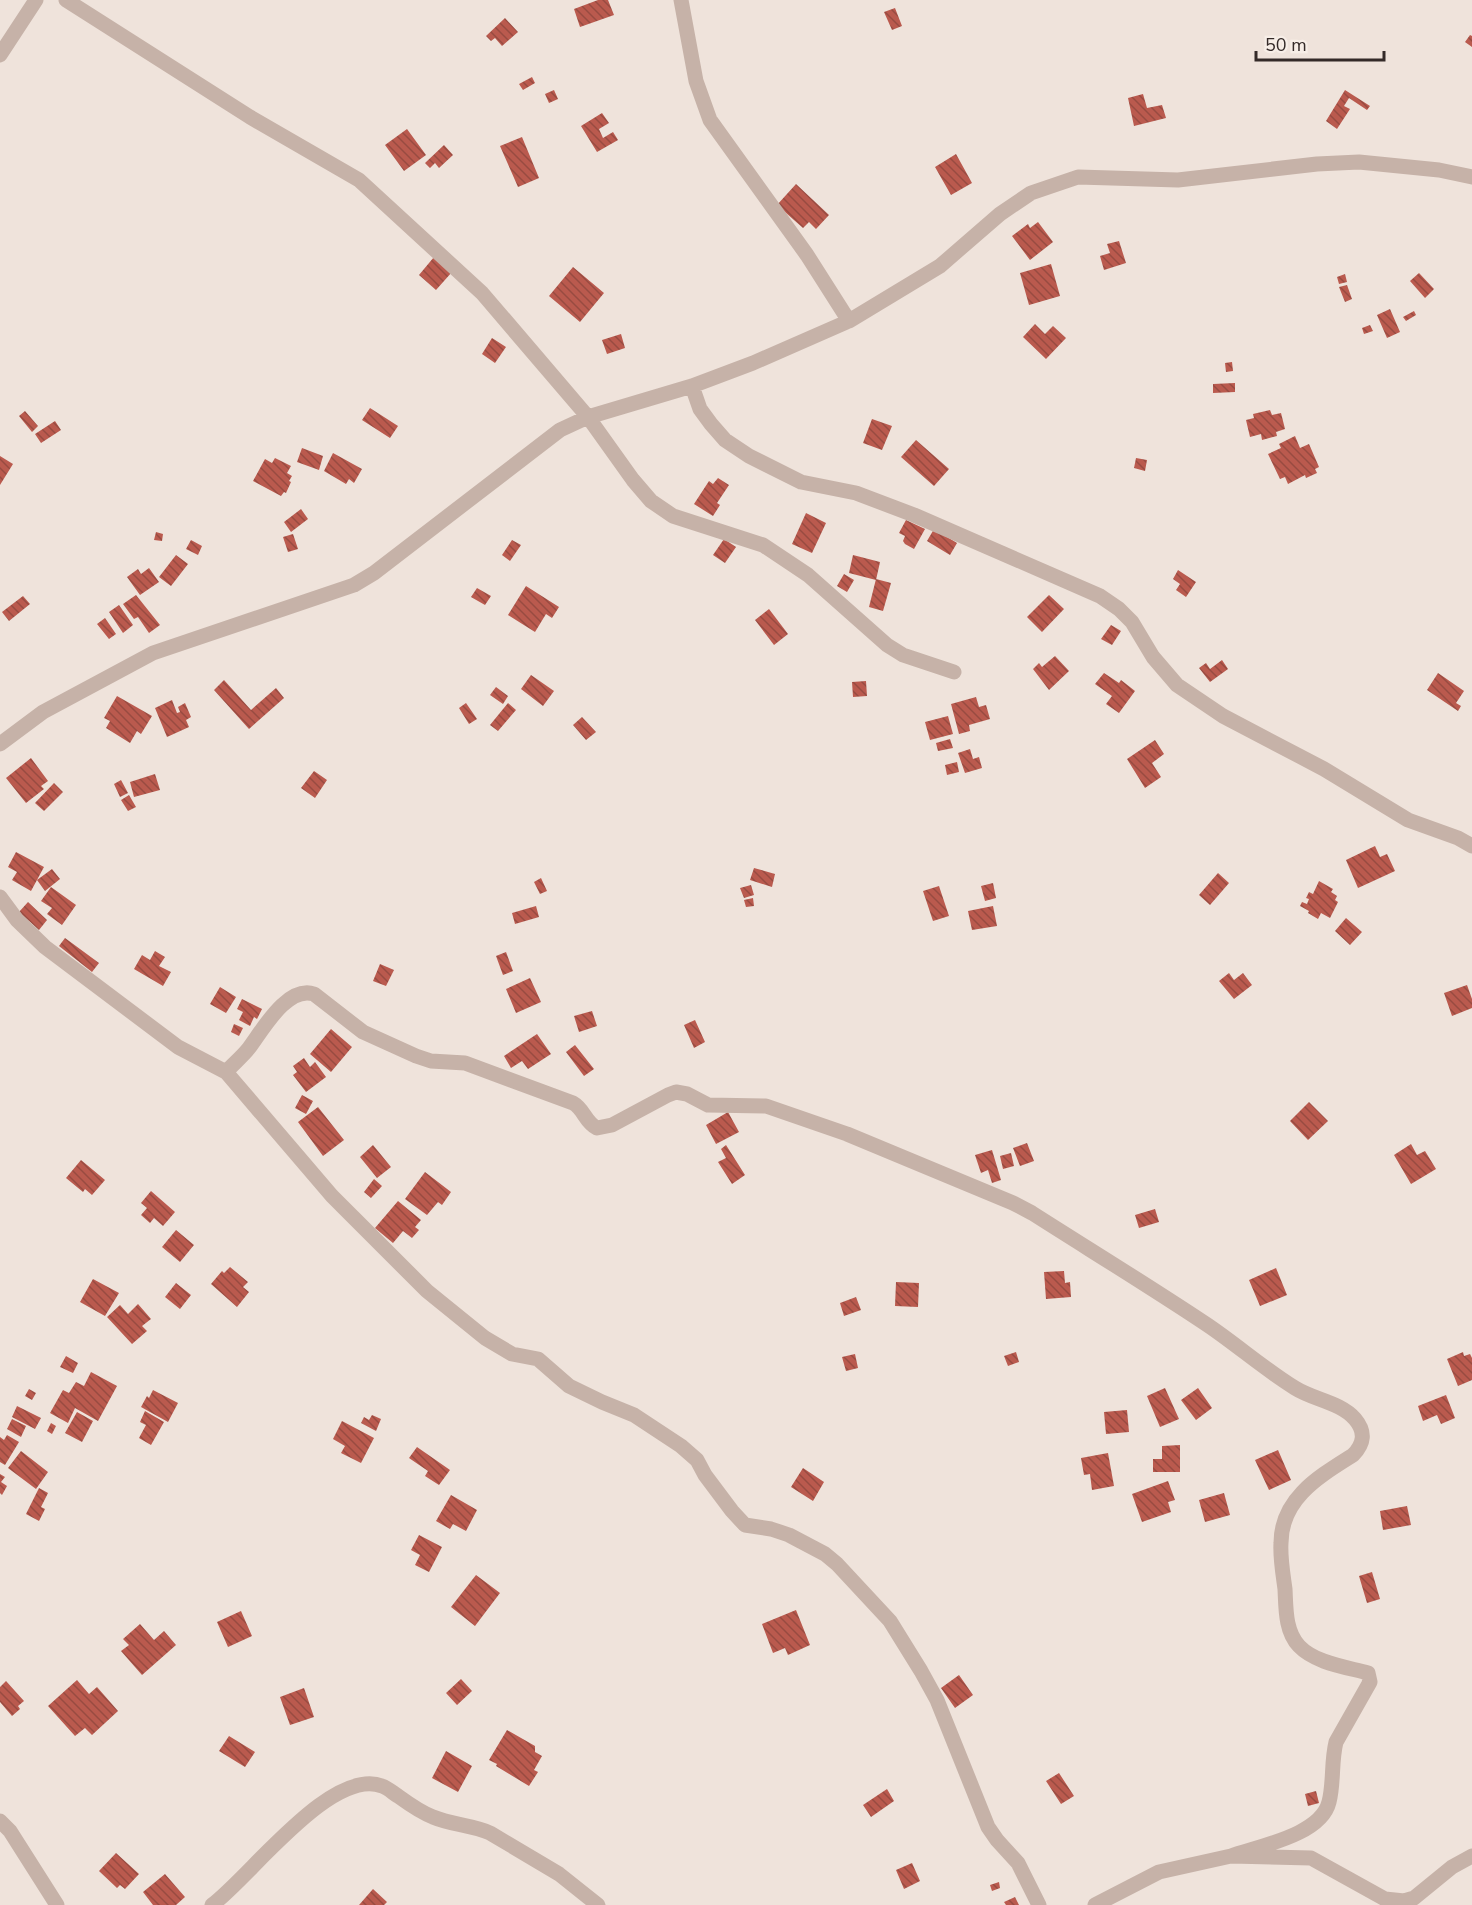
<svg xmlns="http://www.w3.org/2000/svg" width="1472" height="1905" font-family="'Nunito Sans',sans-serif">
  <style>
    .building { fill: url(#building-back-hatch) }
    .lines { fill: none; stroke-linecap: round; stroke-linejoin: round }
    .minor { stroke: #c6b2a8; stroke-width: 15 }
  </style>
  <defs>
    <pattern id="building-back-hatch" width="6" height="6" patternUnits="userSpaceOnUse" patternTransform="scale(1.5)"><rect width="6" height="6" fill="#ba5a4e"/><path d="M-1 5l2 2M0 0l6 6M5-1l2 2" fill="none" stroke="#984b41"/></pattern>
  </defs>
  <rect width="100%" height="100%" fill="#efe3db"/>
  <path class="building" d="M598,0h10l6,15 -34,12 -6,-18z
    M895,8l7,18 -10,4 -8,-18z
    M505,18l13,14 -16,14 -7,-8 -4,3 -5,-5z
    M1470,35l2,1v11l-7,-5z
    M532,77l3,6 -12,7 -4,-6z
    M554,90l4,9 -9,4 -4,-9z
    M1345,90l25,16 -3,4 -18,-12 -5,8 6,3 -13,20 -11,-8z
    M1143,94l4,14 15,-3 4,13 -32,8 -6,-28z
    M602,113l7,10 -10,6 4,9 10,-6 5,8 -21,12 -16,-26z
    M407,129l19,26 -22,16 -19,-26z
    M522,137l17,41 -21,9 -18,-41z
    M444,145l9,10 -14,13 -4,-5 -5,5 -5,-5z
    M956,154l16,29 -21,12 -16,-28z
    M796,184l33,31 -13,14 -7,-7 -6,6 -26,-23z
    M1038,222l15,20 -23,18 -18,-24 16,-12 2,4z
    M1119,241l7,22 -22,7 -4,-14 10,-3 -3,-9z
    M434,257l18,15 -16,18 -17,-15z
    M1051,264l9,32 -31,9 -9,-32z
    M573,267l31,26 -24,29 -31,-26z
    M1419,273l15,16 -9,9 -15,-17z
    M1345,274l2,8 -8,2 -2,-7z
    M1347,285l5,14 -7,3 -6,-15z
    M1390,309l10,23 -13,6 -10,-23z
    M1414,311l2,4 -10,6 -3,-4z
    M1035,324l10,10 8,-8 13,12 -20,21 -23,-22z
    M1370,325l3,6 -9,3 -2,-6z
    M621,334l4,14 -18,6 -5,-14z
    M492,338l14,9 -11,16 -13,-9z
    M1232,362l1,9 -7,1 -1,-9z
    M1235,383v9l-22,1v-9z
    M370,408l28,18 -8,12 -28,-18z
    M1270,410l2,5 9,-2 4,16 -9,3 1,4 -15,4 -1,-6 -11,3 -4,-17 8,-2 -1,-4z
    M25,411l13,15 -6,6 -13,-16z
    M872,419l20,7 -10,24 -19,-7z
    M55,421l6,9 -20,13 -6,-9z
    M1295,436l5,12 9,-4 10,23 -4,2 2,4 -11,5 -1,-3 -17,9 -3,-7 -5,2 -12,-25 13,-6 -2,-4z
    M916,440l33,29 -15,17 -33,-29z
    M302,448l21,8 -4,14 -22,-8z
    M333,453l29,16 -8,14 -5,-4 -3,5 -22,-13z
    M0,456l13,8 -13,21z
    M275,458l16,8 -4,7 5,3 -3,5 2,1 -5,11 -2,-1 -3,4 -28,-15 12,-22 7,4z
    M1136,458l11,2 -2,11 -11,-3z
    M718,478l11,7 -12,18 3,2 -7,11 -19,-12 15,-23 4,3z
    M301,509l7,10 -17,13 -7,-10z
    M806,513l20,10 -14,30 -20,-9z
    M906,520l19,9 -11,20 -9,-5 -2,-3 2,-5 -6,-3z
    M934,529l23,14 -7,12 -23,-14z
    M156,532l7,2 -1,7 -8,-1z
    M293,534l5,15 -10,3 -5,-15z
    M724,539l12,8 -11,16 -12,-8z
    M191,540l11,6 -4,9 -12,-6z
    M512,540l9,5 -11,16 -8,-6z
    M176,555l12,9 -17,22 -12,-9z
    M853,555l27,7 -4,18 -27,-7z
    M149,568l10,14 -19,13 -13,-18 11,-8 3,5z
    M1178,570l18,12 -10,15 -10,-7 4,-6 -7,-5z
    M844,574l10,6 -7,12 -10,-6z
    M876,579l15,4 -8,28 -14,-4z
    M526,586l33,21 -7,11 -6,-4 -11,18 -27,-17z
    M477,588l14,8 -6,9 -14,-8z
    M136,595l24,30 -11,8 -11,-16 -4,2 -11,-15z
    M1049,595l15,14 -22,23 -15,-15z
    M23,596l7,8 -21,17 -7,-9z
    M119,605l14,20 -10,8 -14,-21z
    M769,609l19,25 -14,11 -19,-25z
    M105,618l11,16 -7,5 -12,-15z
    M1111,625l10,6 -9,14 -11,-6z
    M1055,656l14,15 -20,19 -16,-21 6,-6 3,4z
    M1222,660l6,9 -18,13 -11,-14 7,-5 4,6z
    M1104,673l15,10 2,-3 14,11 -16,22 -13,-9 6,-8 -17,-12z
    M1438,673l26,18 -8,12 5,3 -3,5 -31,-21z
    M531,675l23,16 -11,15 -22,-17z
    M224,680l27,30 25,-22 8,10 -35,31 -35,-39z
    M866,681l1,15 -14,1 -1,-15z
    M496,687l12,9 -5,8 -13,-9z
    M117,696l35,20 -11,18 -4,-3 -7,12 -24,-15 4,-7 -6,-3z
    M976,697l3,10 7,-2 4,14 -21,6 1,6 -11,3 -8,-30z
    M172,700l5,13 3,-1 -2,-5 7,-4 6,14 -5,3 3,7 -22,10 -12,-29z
    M466,703l11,16 -8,5 -10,-16z
    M508,703l8,7 -18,21 -8,-6z
    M948,716l5,18 -23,6 -5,-18z
    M582,717l14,15 -10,8 -13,-15z
    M950,739l3,9 -15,3 -2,-8z
    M1155,740l9,14 -12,9 9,14 -16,11 -18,-29z
    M970,749l3,10 6,-2 3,11 -17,5 -7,-20z
    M31,758l17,23 -7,5 3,3 -18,14 -20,-25z
    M957,762l2,10 -12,3 -2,-10z
    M314,771l13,9 -12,18 -14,-10z
    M155,774l5,16 -26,7 -4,-15z
    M121,780l7,13 -8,4 -6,-13z
    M54,783l9,9 -19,19 -9,-8z
    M129,795l7,12 -8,4 -7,-11z
    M1375,846l5,11 7,-3 8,17 -37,17 -12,-28z
    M16,852l28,15 -13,24 -19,-11 5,-8 -9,-5z
    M754,868l21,6 -3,13 -22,-7z
    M52,869l8,10 -15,12 -8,-11z
    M1218,873l11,10 -19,22 -11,-10z
    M541,878l6,13 -7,3 -6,-12z
    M1319,881l14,8 -2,3 6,4 -2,4 3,2 -8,16 -9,-5 -3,6 -10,-6 1,-2 -9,-5 2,-4 5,2 2,-5 -3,-1 3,-6 4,2z
    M993,883l3,15 -11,3 -4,-15z
    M751,885l3,10 -10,3 -4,-10z
    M939,886l10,30 -16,5 -10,-30z
    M51,887l25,18 -14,20 -15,-11 5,-6 -11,-7z
    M753,898l1,8 -8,1 -2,-7z
    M28,902l19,18 -8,10 -20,-18z
    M536,906l3,11 -24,7 -3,-11z
    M993,906l4,20 -25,4 -4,-19z
    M1346,918l16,14 -12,13 -15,-14z
    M65,938l34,25 -7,9 -33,-26z
    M155,951l10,6 -6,9 12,6 -8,14 -29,-17 8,-14 8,5z
    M506,952l7,19 -10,4 -7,-19z
    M380,964l14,6 -8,16 -13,-5z
    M1229,973l5,7 9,-7 9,12 -18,14 -15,-18z
    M530,978l11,24 -25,11 -10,-24z
    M1467,985l5,14v9l-20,8 -8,-23z
    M220,987l16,10 -10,16 -16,-9z
    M242,999l20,10 -5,10 -3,-2 -4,9 -11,-6 4,-8 -6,-3z
    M592,1011l5,15 -18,6 -5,-16z
    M695,1020l10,22 -11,6 -10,-23z
    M234,1024l9,4 -4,8 -8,-4z
    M331,1029l21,18 -21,25 -21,-18z
    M537,1034l14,20 -23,15 -6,-8 -11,7 -7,-12z
    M575,1045l19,24 -10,7 -18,-24z
    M304,1058l6,9 5,-5 11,15 -20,15 -13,-17 4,-3 -4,-6z
    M302,1095l11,6 -7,13 -11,-6z
    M1309,1102l19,19 -20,19 -18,-19z
    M318,1107l26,33 -21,16 -25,-34z
    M728,1112l11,20 -23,12 -10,-19z
    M1027,1143l7,18 -14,5 -7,-18z
    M1411,1144l6,11 8,-4 11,18 -25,15 -17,-29z
    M373,1145l18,22 -14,11 -17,-21z
    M726,1145l19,30 -13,9 -14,-22 8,-4 -5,-9z
    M992,1150l9,30 -9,3 -4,-13 -7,3 -6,-18z
    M1011,1153l3,13 -11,3 -3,-13z
    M81,1160l24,20 -13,15 -7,-6 -2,3 -17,-14z
    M425,1172l26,20 -9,13 -4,-3 -11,13 -22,-16z
    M374,1179l8,7 -11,12 -7,-6z
    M151,1191l24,21 -12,14 -9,-8 -4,5 -9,-8 6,-7 -6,-5z
    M398,1201l23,19 -6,7 4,3 -7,8 -9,-7 -10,12 -18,-15z
    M1155,1209l4,13 -20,6 -4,-13z
    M176,1230l18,15 -14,17 -18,-15z
    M230,1267l18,15 -5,5 6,5 -12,15 -26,-23 11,-13 2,2z
    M1276,1268l11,27 -27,11 -11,-26z
    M1064,1271l1,12 5,-1 1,15 -25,2 -2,-27z
    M93,1279l26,14 -14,23 -25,-14z
    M896,1282l23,1 -1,24 -23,-1z
    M176,1283l15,12 -11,14 -15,-12z
    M856,1297l5,13 -17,6 -4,-13z
    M138,1304l13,15 -9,7 5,5 -15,13 -25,-27 13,-12 8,9z
    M1016,1352l3,10 -11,4 -4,-10z
    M1463,1352l1,4 6,-2 2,4v22l-14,6 -11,-27z
    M855,1354l3,14 -12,3 -4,-14z
    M66,1356l12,7 -5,10 -13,-6z
    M91,1372l26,14 -19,35 -23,-13 -7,15 -18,-10 13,-23 6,3 7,-11 8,4z
    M1165,1388l14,31 -19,8 -13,-31z
    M1198,1388l14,20 -16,12 -15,-20z
    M29,1389l7,4 -4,7 -7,-4z
    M153,1390l25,13 -10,19 -27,-15 6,-11 2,2z
    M1446,1395l9,23 -14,6 -4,-9 -14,6 -5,-15z
    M17,1406l24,12 -6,11 -23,-12z
    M1127,1410l2,22 -23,2 -2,-22z
    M145,1411l19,11 -13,23 -12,-7 7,-13 -6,-3z
    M77,1412l16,9 -11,21 -17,-9z
    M372,1415l9,4 -5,12 -15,-8 3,-6 5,3z
    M12,1419l14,7 -5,11 -14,-8z
    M342,1421l32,17 -13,25 -20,-10 4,-7 -12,-7z
    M51,1423l5,3 -4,8 -5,-3z
    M7,1435l12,7 -14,23 -5,-3v-25l4,3z
    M1180,1445v27h-27v-13h9v-13z
    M417,1447l33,23 -11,15 -14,-9 3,-5 -19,-13z
    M1278,1450l13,30 -22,10 -14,-30z
    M21,1451l27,21 -12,17 -28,-21z
    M1108,1453l6,33 -22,4 -2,-16 -6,1 -3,-17z
    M803,1468l21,14 -11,19 -22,-14z
    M0,1474l5,3 -4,5 6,4 -5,9 -2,-2z
    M1168,1481l7,19 -7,2 3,10 -29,10 -10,-28z
    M39,1488l9,5 -7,14 4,2 -6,12 -13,-7z
    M1224,1493l6,22 -25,7 -6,-22z
    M451,1495l26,15 -11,21 -13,-7 -3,5 -14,-8z
    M1407,1506l4,19 -28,5 -3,-19z
    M419,1535l23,12 -13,25 -14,-7 5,-10 -9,-5z
    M1372,1572l8,27 -13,4 -8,-27z
    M476,1575l24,18 -25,33 -24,-19z
    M796,1610l14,35 -22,10 -3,-7 -12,5 -11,-29z
    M241,1611l11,25 -24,11 -11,-25z
    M140,1624l14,16 10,-9 12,14 -34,30 -21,-24 8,-6 -6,-6z
    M959,1675l14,20 -18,13 -14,-20z
    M461,1679l11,12 -15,14 -11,-12z
    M77,1680l12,14 8,-7 21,24 -26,24 -7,-7 -10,8 -27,-30z
    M6,1681l18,20 -6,5 2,3 -8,7 -12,-14v-15z
    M304,1688l10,29 -24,8 -10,-28z
    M507,1730l28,16v6l7,4 -8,14 4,2 -9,14 -33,-20 1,-2 -8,-4z
    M229,1736l26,16 -10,15 -26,-16z
    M446,1751l26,15 -14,26 -26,-14z
    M1059,1773l15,23 -13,8 -15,-23z
    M887,1789l7,12 -23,16 -8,-12z
    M1316,1791l3,12 -11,3 -3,-12z
    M116,1853l23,21 -14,15 -5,-4 -3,3 -18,-17z
    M912,1863l8,18 -16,8 -8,-19z
    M165,1874l20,23 -9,8h-23l-10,-13z
    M999,1882l1,6 -8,3 -2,-6z
    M373,1889l14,13 -3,3h-25z
    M1015,1897l4,8h-13l-2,-3z"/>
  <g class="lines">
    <path class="minor" d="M66,0l184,117 109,63 123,113 106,124 45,63 18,21 22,15 90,29 45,30 79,70 16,10 51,17
      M681,0l15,81 14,39 97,135 42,66
      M0,55l36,-55
      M692,386l8,23 11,15 14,16 24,16 52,26 55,11 58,22 186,81 19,13 13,13 21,35 24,28 46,31 101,53 84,51 50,18 14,8
      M0,744l43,-32 110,-59 201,-68 20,-12 186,-143 28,-13 104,-31 61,-23 96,-42 91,-55 60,-52 31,-21 47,-16 100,3 139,-16 42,-2 80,8 33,7
      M0,897l17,23 28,27 133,100 48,25 106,124 95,95 58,47 27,16 26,5 31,27 33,16 32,13 47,31 16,14 8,15 27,36 13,14 26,4 18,6 36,19 12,10 53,57 31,50 16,29 51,127 9,13 21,23 21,42
      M226,1072c7,-8 16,-15 23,-24 13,-17 38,-63 65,-54l49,38 53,24 15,5 34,2 108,40c11,6 12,19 24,25l15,-3 56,-30 8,-3 11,2 21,11 58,1 81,28 166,69 19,10c58,37 117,73 174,111 30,20 58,45 89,64 19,12 45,14 60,31 11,13 9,25 -2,36 -33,21 -72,43 -72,88 -1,15 2,31 4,46 1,19 0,42 14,57 16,17 47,21 69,27l2,9 -34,60c-5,20 -2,41 -7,60 -8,33 -70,44 -98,54
      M0,1821l10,10 47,74
      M212,1905c38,-28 119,-138 170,-119 6,2 11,7 16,10 11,8 22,16 35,21 19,8 39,8 57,16l69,41 39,31
      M1095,1905l64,-33 72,-16 80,2 74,41 19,2 10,-3 38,-31 20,-11"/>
  </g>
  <path d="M1256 51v9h128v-9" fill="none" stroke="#342a28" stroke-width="3"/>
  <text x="1265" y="51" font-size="18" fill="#342a28" stroke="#f7eee7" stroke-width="4.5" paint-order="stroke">50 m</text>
</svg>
